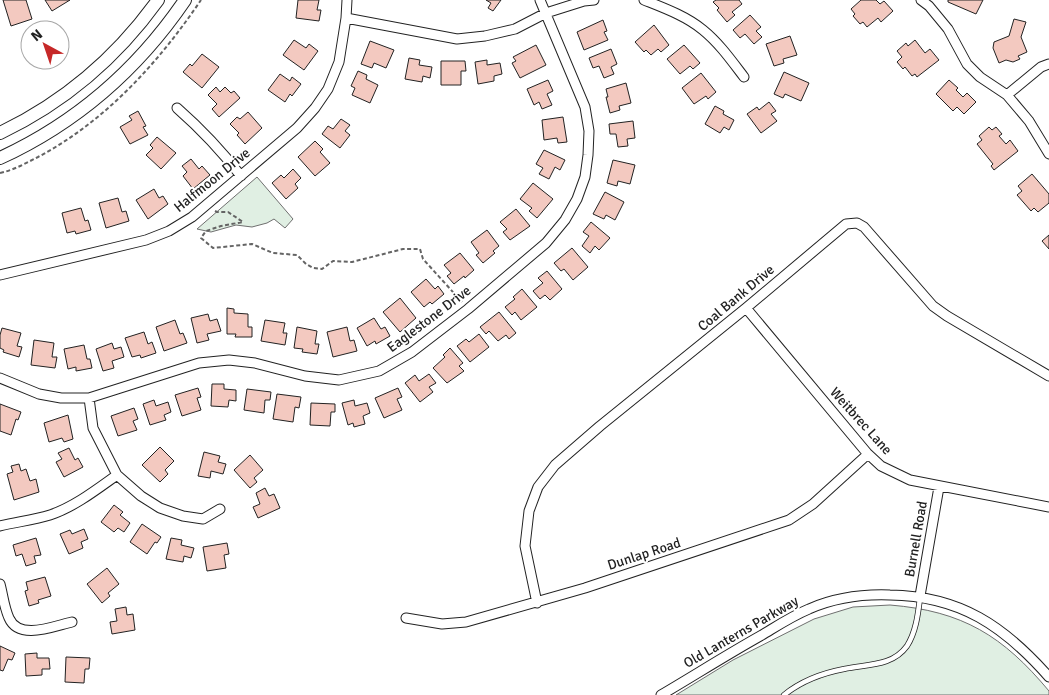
<svg xmlns="http://www.w3.org/2000/svg" width="1049" height="695" font-family="Signika,sans-serif">
  <style>
    .green { fill: #e0efe3; stroke: #6f6f6f }
    .building { fill: #f3c9c0; stroke: #222 }
    .lines { fill: none; stroke-linecap: round; stroke-linejoin: round }
    .lane-casing { stroke: #222; stroke-width: 6 }
    .street-casing { stroke: #222; stroke-width: 11 }
    .secondary-casing { stroke: #222; stroke-width: 14 }
    .path { stroke: #646464; stroke-width: 2; stroke-dasharray: 4 2.5; stroke-linecap: butt }
    .lane { stroke: #fff; stroke-width: 4.5 }
    .street { stroke: #fff; stroke-width: 9 }
    .secondary { stroke: #fff; stroke-width: 12 }
    .labels { text-anchor: middle; dominant-baseline: central; stroke-width: 4; stroke-linejoin: round; paint-order: stroke }
    .street-label { font-size: 14px; fill: #222; stroke: #fff }
  </style>
  <rect width="100%" height="100%" fill="#fff"/>
  <path class="green" d="M257,177l36,42 -8,9 -11,-9 -7,4 -15,4 -16,-2 -25,7 -14,-3z
    M890,605c73,6 113,31 159,86v4h-373l57,-35 81,-41 39,-12z"/>
  <path class="building" d="M3,0h23l6,19 -21,7z
    M45,0h25l-18,11z
    M298,0h21l-2,10h4l-2,11 -23,-3z
    M486,0h15l-8,11 -5,-3 3,-5z
    M716,0h23l3,4 -10,8 3,3 -8,7 -10,-12 2,-2 -6,-6z
    M861,0h15l4,4 4,-3 9,10 -12,11 -3,-4 -11,9 -4,-5 -3,2 -7,-8 2,-2 -4,-5z
    M948,0h35l-7,14 -28,-12z
    M750,15l11,12 -5,4 6,6 -8,7 -9,-10 -5,4 -7,-8z
    M1014,19l12,3 -5,15 6,15 -9,4 2,3 -7,3 -7,-2 -7,3 -6,-15 1,-6 15,-6z
    M603,20l4,11 -3,1 4,8 -24,10 -7,-18z
    M654,25l15,20 -8,7 -3,-3 -7,6 -5,-5 -2,2 -9,-10z
    M790,36l7,19 -14,4 1,4 -10,3 -8,-22z
    M294,40l12,8 3,-4 9,7 -14,19 -21,-15z
    M915,40l10,13 5,-4 9,11 -22,17 -2,-3 -3,2 -7,-9 -2,2 -6,-7 5,-5 -5,-6 9,-8 2,3z
    M370,41l24,9 -8,18 -12,-5 -2,5 -11,-4z
    M536,45l10,20 -26,13 -8,-15 4,-2 -3,-4z
    M684,45l16,18 -7,6 -3,-3 -10,8 -13,-15z
    M611,49l6,15 -6,3 3,7 -10,4 -5,-12 -6,2 -4,-10z
    M202,54l17,13 -17,21 -19,-16 7,-8 2,2z
    M409,58l11,2 -1,5 13,2 -2,11 -7,-2 -1,6 -17,-3z
    M487,60v5l13,-2 2,11 -8,2v5l-16,3 -3,-22z
    M441,61h24l1,10h-5v14h-20z
    M358,71l9,4 -1,4 12,6 -8,18 -18,-8 3,-7 -4,-2z
    M784,72l25,11 -8,18 -16,-7 -2,4 -9,-4z
    M701,73l15,19 -8,7 -2,-3 -12,8 -12,-16z
    M280,74l10,7 2,-4 9,7 -9,12 -2,-2 -5,8 -17,-12z
    M548,80l5,11 -6,3 5,11 -10,4 -3,-7 -5,3 -7,-16z
    M949,80l9,8 -2,2 7,7 4,-4 9,9 -12,12 -7,-7 -4,4 -17,-17z
    M626,83l5,20 -12,3 1,4 -10,3 -4,-16h2l-2,-8z
    M216,87l4,5 5,-5 6,6 3,-2 6,7 -21,19 -7,-8 5,-5 -9,-9z
    M769,102l7,9 -5,3 6,7 -16,12 -14,-19 10,-7 2,3z
    M715,106l9,5 -1,3 11,6 -5,10 -5,-3 -4,6 -15,-9z
    M138,111l8,15 -3,1 5,8 -18,9 -10,-17 12,-7 -3,-4z
    M248,112l14,16 -17,16 -8,-9 2,-2 -9,-9 7,-7 3,2z
    M563,117l4,25 -9,1 -1,-5 -13,2 -2,-20z
    M341,119l9,6 -5,6 5,4 -10,13 -18,-14 6,-8 5,3z
    M633,121l2,17 -8,1 1,7 -10,1 -2,-13h-6l-1,-10z
    M989,127l3,3 4,-3 6,7 -3,2 7,8 4,-4 8,11 -24,19 -3,-4 2,-2 -16,-20 5,-4 -3,-4z
    M157,137l19,16 -15,16 -15,-14 7,-7 -3,-3z
    M315,141l8,8 -3,3 10,11 -15,13 -17,-19z
    M544,150l21,10 -5,10 -5,-3 -6,12 -10,-5 4,-6 -7,-4z
    M191,159l8,10 3,-3 8,9 -17,14 -10,-13 4,-4 -5,-6z
    M613,160l22,5 -5,19 -12,-3 -1,5 -10,-3z
    M293,169l8,9 -6,6 3,4 -12,11 -14,-16 9,-8 3,3z
    M1032,174l17,20v9l-11,9 -4,-4 -3,3 -14,-16 5,-4 -4,-5z
    M533,183l20,16 -16,19 -8,-7 3,-3 -12,-9z
    M154,189l5,9 4,-2 5,8 -20,15 -12,-19z
    M605,192l19,10 -9,18 -9,-5 -2,4 -11,-5z
    M118,198l4,14 4,-1 3,10 -23,7 -7,-25z
    M81,208l4,13 3,-1 3,10 -15,4 -1,-3 -8,2 -5,-20z
    M516,209l14,17 -20,14 -7,-8 4,-3 -7,-7z
    M591,222l19,16 -11,12 -4,-4 -5,7 -8,-7 7,-10 -6,-4z
    M487,230l12,16 -6,5 2,2 -12,10 -7,-8 3,-2 -8,-11z
    M1049,235v14l-7,-8z
    M572,248l16,19 -15,13 -9,-11 -3,2 -7,-8z
    M460,253l14,17 -9,8 -1,-2 -10,8 -7,-8 4,-3 -7,-8z
    M547,271l15,18 -12,11 -5,-5 -5,4 -7,-8 10,-8 -5,-5z
    M426,279l9,10 3,-3 6,8 -12,10 -2,-2 -6,5 -13,-15z
    M522,289l15,18 -16,13 -6,-8 -3,3 -7,-8 10,-8 -2,-2z
    M400,298l16,20 -16,14 -17,-20z
    M227,308l7,1v4l14,1v13h4v10h-17l1,-3h-9z
    M499,312l17,21 -7,6 -3,-4 -8,6 -9,-10 -3,3 -6,-7z
    M208,314l2,7 7,-2 4,12 -14,3 2,6 -12,3 -6,-25z
    M374,318l7,11 4,-2 5,9 -14,8 -1,-3 -8,5 -10,-18z
    M175,320l5,14 3,-1 4,10 -23,8 -8,-24z
    M265,320l20,3 -2,10h4l-2,12 -24,-4z
    M297,327l20,4 -2,13h4l-2,10 -15,-2 1,-3 -9,-1z
    M347,327l3,14 4,-1 3,11 -24,6 -6,-25z
    M2,328l19,5 -4,13 5,1 -3,10 -16,-5 1,-2 -4,-2v-13z
    M144,332l4,12 4,-2 4,11 -15,5 -1,-3 -8,2 -7,-19z
    M479,334l10,13 -19,15 -13,-16 9,-7 3,3z
    M34,340l20,3 -2,14h5l-2,11 -24,-3z
    M112,343l2,6 7,-2 3,10 -12,4 2,7 -11,3 -7,-22z
    M84,345l3,14h3l2,9 -16,3v-4l-8,2 -4,-20z
    M450,348l13,15 -4,3 5,5 -17,12 -14,-15 12,-11 -2,-2z
    M429,374l7,9 -7,4 4,5 -13,10 -15,-19 10,-8 4,6z
    M212,384h12v5l12,1v11l-7,-1 -1,7 -17,-1z
    M198,388l3,9 -4,1 4,12 -19,6 -7,-21z
    M398,388l4,9 -5,2 5,11 -18,8 -9,-20z
    M247,389l24,3 -1,8h-5l-1,13 -20,-3z
    M277,394l24,3 -2,11 -4,-1 -2,15 -20,-3z
    M154,400l2,6 12,-4 3,10 -7,3 2,5 -16,5 -7,-21z
    M354,400l1,6 12,-3 3,10 -7,3 2,8 -11,3 -1,-4 -5,2 -6,-22z
    M311,403l24,1v8h-4l-1,14 -20,-1z
    M0,404l21,8 -3,8 -2,-1 -5,16 -11,-4z
    M134,408l4,11 -5,2 4,9 -19,6 -7,-20z
    M68,415l5,24 -9,3 -2,-4 -13,4 -5,-19z
    M160,447l14,14 -9,9 3,4 -8,8 -18,-17z
    M69,448l6,12 3,-2 5,9 -19,10 -8,-15 6,-3 -4,-6z
    M204,452l16,4 -2,6 8,2 -3,10 -12,-3 -1,7 -12,-2z
    M250,455l13,15 -9,8 3,4 -7,6 -16,-18z
    M19,464l2,7 5,-2 4,12 6,-2 3,13 -25,8 -7,-26 6,-2 -2,-6z
    M265,488l4,8 5,-2 6,14 -22,10 -5,-11 7,-3 -4,-11z
    M114,505l9,7 -3,3 10,8 -6,9 -6,-4 -4,4 -13,-10z
    M142,524l19,13 -4,6 -2,-1 -8,12 -17,-12z
    M84,529l4,10 -7,3 2,6 -14,6 -9,-20 10,-4 2,4z
    M36,538l5,17 -7,1 2,7 -10,3 -4,-12 -6,2 -3,-11z
    M171,538l11,2 -1,5 13,3 -3,10 -7,-2 -1,6 -17,-3z
    M227,543l2,11 -5,1 2,13 -19,3 -4,-24z
    M107,568l12,16 -11,9 2,3 -8,7 -15,-19z
    M45,577l6,19 -13,4 1,3 -10,3 -4,-15 3,-1 -2,-8z
    M126,607l1,8 6,-1 2,16 -23,4 -2,-12 7,-1 -2,-12z
    M0,646l15,7 -3,7 -4,-1 -5,12 -3,-1z
    M37,653v5h12l1,11h-8v6l-16,1 -1,-22z
    M66,657l24,1 -1,11h-4l-1,14 -19,-1z"/>
  <g class="lines">
    <g class="lane-casing">
      <path id="lane" d="M784,695c16,-13 39,-22 60,-26 22,-5 48,-2 63,-23 9,-14 11,-32 13,-48"/>
    </g>
    <g class="street-casing">
      <path id="street" d="M644,0c20,8 42,16 59,30 16,13 28,30 41,47
        M921,0l8,6 19,23 19,35 13,13 27,18 22,26 20,33
        M346,18l111,21 28,-3 30,-7 31,-16 38,-12 10,-1
        M1007,95l34,-28 8,-3
        M177,108c25,22 44,42 64,68
        M0,275l146,-35 23,-9 23,-14 105,-89 18,-20 13,-19 11,-27 7,-44 1,-18
        M746,308l121,145 14,13 29,14 139,27
        M0,378l39,16 22,4h28l110,-35 30,-3 26,3 50,13 34,4 40,-9 33,-19 56,-43 78,-66 19,-23 12,-21 8,-22 3,-22 1,-24 -4,-24 -45,-107
        M89,398l4,30 24,47 24,21 19,12 23,8 20,3 17,-10
        M0,526c16,-4 34,-6 50,-11 24,-8 46,-25 67,-40
        M0,584c3,11 4,23 9,34 10,23 45,8 63,4
        M920,596l19,-109
        M537,603l-12,-57 4,-35 9,-24 17,-22 45,-39 146,-118 100,-84 11,-1 7,4 69,79 14,10 102,60
        M406,618l36,6 24,-2 119,-34 204,-68 24,-16 55,-50
        M661,695c34,-20 67,-41 101,-60 15,-9 30,-19 47,-26 25,-11 54,-15 81,-14 70,1 114,31 159,82"/>
    </g>
    <g class="secondary-casing">
      <path id="secondary" d="M0,133c63,-30 117,-76 158,-133
        M0,158c76,-35 138,-89 185,-158"/>
    </g>
    <path class="path" d="M0,173c14,-3 26,-10 38,-16 68,-36 121,-95 163,-157
      M215,211l2,1h11l15,10 -22,4 -15,5 -5,7 12,10 39,-4 21,9 24,2 9,9 7,4 9,1 11,-8 19,1 51,-13h17l3,10 39,43"/>
    <use href="#lane" class="lane"/>
    <use href="#street" class="street"/>
    <use href="#secondary" class="secondary"/>
  </g>
  <g class="labels">
    <g class="street-label">
      <text transform="translate(212 180) rotate(-39)">Halfmoon Drive</text>
      <text transform="translate(736 298) rotate(-40)">Coal Bank Drive</text>
      <text transform="translate(429 319) rotate(-37)">Eaglestone Drive</text>
      <text transform="translate(861 421) rotate(48)">Weitbrec Lane</text>
      <text transform="translate(916 539) rotate(-80)">Burnell Road</text>
      <text transform="translate(644 554) rotate(-18)">Dunlap Road</text>
      <text transform="translate(741 632) rotate(-30)">Old Lanterns Parkway</text>
    </g>
  </g>
  <g transform="translate(45 45) rotate(320)"><circle r="24" fill="#ffffff" stroke="#a7a7a7"/>
  <path d="M0-4L9 19L0 12L-9 19Z" fill="#c62828"/>
  <text y="-8" font-size="14" font-weight="bold" text-anchor="middle" fill="#222222">N</text>
  </g>
</svg>
